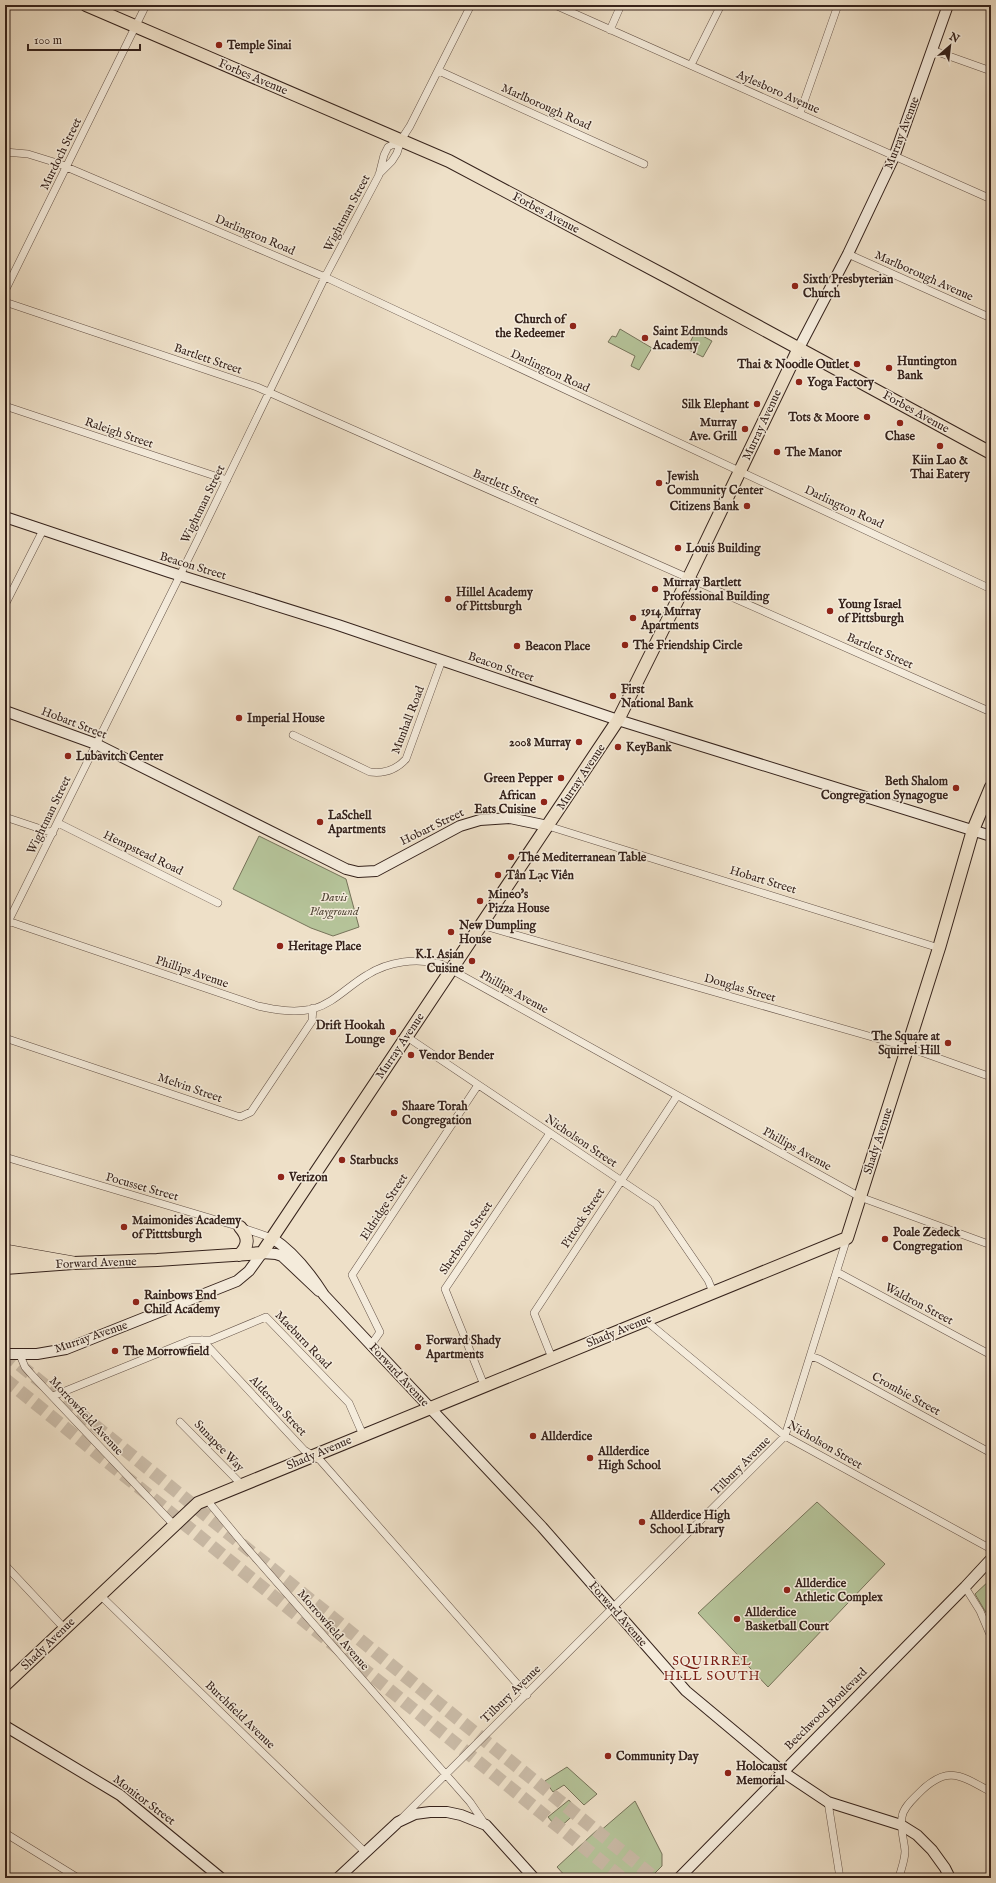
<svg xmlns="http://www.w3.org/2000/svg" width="996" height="1883" font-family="'IM FELL English',serif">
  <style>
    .green { fill: #b5c399; stroke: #76735a }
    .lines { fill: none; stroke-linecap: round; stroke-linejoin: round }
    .highway-tunnel { stroke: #c9baa6; stroke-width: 13; stroke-dasharray: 13 6; stroke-linecap: butt }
    .street-casing { stroke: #645247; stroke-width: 8 }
    .secondary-casing { stroke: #36231c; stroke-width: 12 }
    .primary-casing { stroke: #36231c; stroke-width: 14 }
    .highway-casing { stroke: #36231c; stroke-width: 14 }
    .street { stroke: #f4ebdb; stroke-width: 7 }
    .secondary { stroke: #f4ebdb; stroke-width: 10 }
    .primary { stroke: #eee0c8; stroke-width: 12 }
    .highway { stroke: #eee0c8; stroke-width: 13 }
    .poi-dot { fill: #8f2418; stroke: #f4ebdb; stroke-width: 1.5 }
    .labels { text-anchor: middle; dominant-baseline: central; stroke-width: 3; stroke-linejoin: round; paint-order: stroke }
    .poi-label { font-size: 12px; font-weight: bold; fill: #36231c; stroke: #f4ebdb; text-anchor: start }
    .street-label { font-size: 12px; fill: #36231c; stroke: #f4ebdb }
    .park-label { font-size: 12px; font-style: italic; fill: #564b3b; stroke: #f4ebdb }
    .neighbourhood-label { font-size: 13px; letter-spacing: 1px; fill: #7a1f14; stroke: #f4ebdb }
  </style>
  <rect width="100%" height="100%" fill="#eee0c8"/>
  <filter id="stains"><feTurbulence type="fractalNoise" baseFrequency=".005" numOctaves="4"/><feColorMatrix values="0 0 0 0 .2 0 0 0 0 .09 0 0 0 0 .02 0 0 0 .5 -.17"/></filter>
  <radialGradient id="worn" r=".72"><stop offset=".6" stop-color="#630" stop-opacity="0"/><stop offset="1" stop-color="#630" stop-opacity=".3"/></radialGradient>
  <path class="green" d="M620,329l32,19 -13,22 -8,-4 4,-10 -27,-14 4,-6 4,1z
    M695,332l17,9 -9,16 -16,-8z
    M259,836l87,43 13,48 -26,9 -22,-8 -78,-39z
    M817,1502l68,62 -117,123 -70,-74z
    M991,1579v42l-16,-27z
    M567,1767l30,27 -13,11 -20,-20 -11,7 -8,-11z
    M569,1800l9,11 -20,18 -10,-12z
    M635,1801l27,53v12l-12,12h-83l-10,-11 40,-37 2,2z"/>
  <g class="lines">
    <path class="highway-tunnel" d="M5,1353l650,525
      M5,1379l617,499"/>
    <g class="street-casing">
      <path id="street" d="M555,5l436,194
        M610,30l11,-25
        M932,50l59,21
        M691,65l30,-60
        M439,71l205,93
        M800,113l38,-108
        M5,152l23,2 29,9 268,114 666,312
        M379,174l13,-13 5,-8 4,-13 9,-14 61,-121
        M848,254l143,64
        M5,291l141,-286
        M5,302l252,85 734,325
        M5,406l222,74
        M5,605l38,-75
        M293,735l77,37c15,2 26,-2 36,-13l36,-99
        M5,817l48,16
        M58,823l160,80
        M548,826l391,122
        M5,920l253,86c18,4 36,7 55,3 21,-6 35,-23 54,-34 22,-14 49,-17 74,-11l419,233 131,48
        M481,925l426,122 84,30
        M5,928l194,-391 126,-260 54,-102 5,-20 4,-8 13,-7
        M407,1037l249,167 52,76 5,12
        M5,1038l235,79 11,-5 61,-91 1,-13
        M5,1157l235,70 32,11
        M837,1272l154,83
        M645,1320l140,116 206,113
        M202,1340l102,110 16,10 207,235
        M371,1345l9,-13 -28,-57 126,-190
        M20,1355l5,12 7,8 142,150
        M810,1356l9,3 172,94
        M552,1358l-18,-45 143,-217
        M484,1385l-39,-96 105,-156
        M53,1396l138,-56h20l55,-23 83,86 14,32
        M180,1422l62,63
        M208,1499l3,6 34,41 225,256 15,22
        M5,1565l59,63
        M965,1587l15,24 11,26
        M100,1595l265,257
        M828,1802l12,76
        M401,1819l384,-383 62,-198
        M5,1833l73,45
        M899,1878c2,-9 6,-18 6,-27 -1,-11 -5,-23 -3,-34 1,-9 10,-17 16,-23 28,-29 41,-20 73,-2"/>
    </g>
    <g class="secondary-casing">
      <path id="secondary" d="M799,348l49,-94 46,-97 54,-152
        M5,517l164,55 169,53 280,95 373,116
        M5,711l91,33 250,125 12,3 18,-1 84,-45 20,-6 30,-2 38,8
        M272,1238c22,14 38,35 52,57l218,232 144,164 97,81 45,30 73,23 16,10 15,15 13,18 5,10
        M5,1354h32l29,-5 171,-68 12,-10 13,-18 14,1 6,2 37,35
        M5,1726l115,69 101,83
        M338,1878l60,-56 17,-8 15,-2h17l14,3 25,10 48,53
        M679,1878l286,-291 26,-28"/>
    </g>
    <g class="primary-casing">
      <path id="primary" d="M86,5l363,156 222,118 320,174
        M239,1255c10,-9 10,-18 1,-28
        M5,1260h26
        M5,1268l68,-5 84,-3 105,-7 356,-533 74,-149 107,-223
        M5,1685l193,-182 649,-265 92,-290 34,-118 18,-43"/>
    </g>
    <g class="highway-casing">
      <path id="highway" d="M5,1251l68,12"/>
    </g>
    <use href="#street" class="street"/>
    <use href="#secondary" class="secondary"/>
    <use href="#primary" class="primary"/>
    <use href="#highway" class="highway"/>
  </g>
  <g class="poi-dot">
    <circle cx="219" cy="45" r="4"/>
    <circle cx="795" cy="286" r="4"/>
    <circle cx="573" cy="326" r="4"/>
    <circle cx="645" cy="338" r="4"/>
    <circle cx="857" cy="364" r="4"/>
    <circle cx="889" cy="368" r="4"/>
    <circle cx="799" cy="382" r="4"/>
    <circle cx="757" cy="404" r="4"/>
    <circle cx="867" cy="417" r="4"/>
    <circle cx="900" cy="423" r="4"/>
    <circle cx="745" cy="429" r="4"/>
    <circle cx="940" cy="446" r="4"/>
    <circle cx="777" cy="452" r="4"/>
    <circle cx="659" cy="483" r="4"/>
    <circle cx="747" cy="506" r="4"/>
    <circle cx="678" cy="548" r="4"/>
    <circle cx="655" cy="589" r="4"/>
    <circle cx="448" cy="599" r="4"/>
    <circle cx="830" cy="611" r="4"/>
    <circle cx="633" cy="618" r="4"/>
    <circle cx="625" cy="645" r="4"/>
    <circle cx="517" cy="646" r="4"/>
    <circle cx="613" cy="696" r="4"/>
    <circle cx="239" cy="718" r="4"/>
    <circle cx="579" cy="742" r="4"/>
    <circle cx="618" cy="747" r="4"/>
    <circle cx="68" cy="756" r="4"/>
    <circle cx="561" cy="778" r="4"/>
    <circle cx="956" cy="788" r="4"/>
    <circle cx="544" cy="802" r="4"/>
    <circle cx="320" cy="822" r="4"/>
    <circle cx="511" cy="857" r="4"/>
    <circle cx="498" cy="875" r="4"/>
    <circle cx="480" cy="901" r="4"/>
    <circle cx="451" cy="932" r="4"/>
    <circle cx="280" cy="946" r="4"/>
    <circle cx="472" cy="961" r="4"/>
    <circle cx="393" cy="1032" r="4"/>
    <circle cx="948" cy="1043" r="4"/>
    <circle cx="411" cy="1055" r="4"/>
    <circle cx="394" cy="1113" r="4"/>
    <circle cx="342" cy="1160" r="4"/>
    <circle cx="281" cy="1177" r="4"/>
    <circle cx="124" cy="1227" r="4"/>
    <circle cx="885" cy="1239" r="4"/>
    <circle cx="136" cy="1302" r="4"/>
    <circle cx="418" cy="1347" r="4"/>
    <circle cx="115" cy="1351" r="4"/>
    <circle cx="533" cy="1436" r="4"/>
    <circle cx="590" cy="1458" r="4"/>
    <circle cx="642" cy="1522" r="4"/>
    <circle cx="787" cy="1590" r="4"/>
    <circle cx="737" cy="1619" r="4"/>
    <circle cx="608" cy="1756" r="4"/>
    <circle cx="728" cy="1773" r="4"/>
  </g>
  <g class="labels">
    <g class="poi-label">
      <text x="227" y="45">Temple Sinai</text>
      <text x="803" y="279">Sixth Presbyterian<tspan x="803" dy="14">Church</tspan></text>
      <text x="565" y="319" text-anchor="end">Church of<tspan x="565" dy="14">the Redeemer</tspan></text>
      <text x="653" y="331">Saint Edmunds<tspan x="653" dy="14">Academy</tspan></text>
      <text x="897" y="361">Huntington<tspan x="897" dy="14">Bank</tspan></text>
      <text x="849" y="364" text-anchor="end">Thai &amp; Noodle Outlet</text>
      <text x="807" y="382">Yoga Factory</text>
      <text x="749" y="404" text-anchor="end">Silk Elephant</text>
      <text x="859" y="417" text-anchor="end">Tots &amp; Moore</text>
      <text x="737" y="422" text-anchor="end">Murray<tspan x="737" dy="14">Ave. Grill</tspan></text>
      <text x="900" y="436" text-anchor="middle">Chase</text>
      <text x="785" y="452">The Manor</text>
      <text x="940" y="460" text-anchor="middle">Kiin Lao &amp;<tspan x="940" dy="14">Thai Eatery</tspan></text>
      <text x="667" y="476">Jewish<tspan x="667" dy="14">Community Center</tspan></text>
      <text x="739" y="506" text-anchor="end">Citizens Bank</text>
      <text x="686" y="548">Louis Building</text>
      <text x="663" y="582">Murray Bartlett<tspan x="663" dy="14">Professional Building</tspan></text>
      <text x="456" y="592">Hillel Academy<tspan x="456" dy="14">of Pittsburgh</tspan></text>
      <text x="838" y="604">Young Israel<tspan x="838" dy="14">of Pittsburgh</tspan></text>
      <text x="641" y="611">1914 Murray<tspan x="641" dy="14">Apartments</tspan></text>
      <text x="633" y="645">The Friendship Circle</text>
      <text x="525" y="646">Beacon Place</text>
      <text x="621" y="689">First<tspan x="621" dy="14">National Bank</tspan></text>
      <text x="247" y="718">Imperial House</text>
      <text x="571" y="742" text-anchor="end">2008 Murray</text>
      <text x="626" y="747">KeyBank</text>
      <text x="76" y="756">Lubavitch Center</text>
      <text x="553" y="778" text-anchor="end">Green Pepper</text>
      <text x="948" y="781" text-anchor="end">Beth Shalom<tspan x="948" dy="14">Congregation Synagogue</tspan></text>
      <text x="536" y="795" text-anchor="end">African<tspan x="536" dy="14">Eats Cuisine</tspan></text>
      <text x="328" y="815">LaSchell<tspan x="328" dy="14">Apartments</tspan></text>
      <text x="519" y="857">The Mediterranean Table</text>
      <text x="506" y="875">Tân Lạc Viên</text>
      <text x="488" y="894">Mineo's<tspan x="488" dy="14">Pizza House</tspan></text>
      <text x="459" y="925">New Dumpling<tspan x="459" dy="14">House</tspan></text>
      <text x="288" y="946">Heritage Place</text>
      <text x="464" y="954" text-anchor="end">K.I. Asian<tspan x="464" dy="14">Cuisine</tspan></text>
      <text x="385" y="1025" text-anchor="end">Drift Hookah<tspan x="385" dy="14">Lounge</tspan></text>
      <text x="940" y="1036" text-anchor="end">The Square at<tspan x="940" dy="14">Squirrel Hill</tspan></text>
      <text x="419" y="1055">Vendor Bender</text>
      <text x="402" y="1106">Shaare Torah<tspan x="402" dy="14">Congregation</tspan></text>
      <text x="350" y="1160">Starbucks</text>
      <text x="289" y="1177">Verizon</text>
      <text x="132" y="1220">Maimonides Academy<tspan x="132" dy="14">of Pitttsburgh</tspan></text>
      <text x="893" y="1232">Poale Zedeck<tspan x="893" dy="14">Congregation</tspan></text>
      <text x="144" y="1295">Rainbows End<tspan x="144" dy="14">Child Academy</tspan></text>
      <text x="426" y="1340">Forward Shady<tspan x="426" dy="14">Apartments</tspan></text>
      <text x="123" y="1351">The Morrowfield</text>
      <text x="541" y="1436">Allderdice</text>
      <text x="598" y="1451">Allderdice<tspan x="598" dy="14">High School</tspan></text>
      <text x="650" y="1515">Allderdice High<tspan x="650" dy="14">School Library</tspan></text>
      <text x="795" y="1583">Allderdice<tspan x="795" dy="14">Athletic Complex</tspan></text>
      <text x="745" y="1612">Allderdice<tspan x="745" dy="14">Basketball Court</tspan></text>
      <text x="616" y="1756">Community Day</text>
      <text x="736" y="1766">Holocaust<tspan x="736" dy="14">Memorial</tspan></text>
    </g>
    <g class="street-label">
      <text transform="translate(253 77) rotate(23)">Forbes Avenue</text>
      <text transform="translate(778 92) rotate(24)">Aylesboro Avenue</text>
      <text transform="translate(546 107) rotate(24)">Marlborough Road</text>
      <text transform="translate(902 133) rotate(-69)">Murray Avenue</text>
      <text transform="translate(61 154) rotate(-64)">Murdoch Street</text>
      <text transform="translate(347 213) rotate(-62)">Wightman Street</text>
      <text transform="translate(546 213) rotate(28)">Forbes Avenue</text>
      <text transform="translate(255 235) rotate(23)">Darlington Road</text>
      <text transform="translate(924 276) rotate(24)">Marlborough Avenue</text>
      <text transform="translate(208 359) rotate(19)">Bartlett Street</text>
      <text transform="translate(550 371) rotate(25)">Darlington Road</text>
      <text transform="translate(916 412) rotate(29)">Forbes Avenue</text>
      <text transform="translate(762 425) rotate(-65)">Murray Avenue</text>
      <text transform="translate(119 433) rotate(19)">Raleigh Street</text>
      <text transform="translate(506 487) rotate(24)">Bartlett Street</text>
      <text transform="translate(203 504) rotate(-64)">Wightman Street</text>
      <text transform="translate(844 507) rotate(25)">Darlington Road</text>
      <text transform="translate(193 566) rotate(17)">Beacon Street</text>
      <text transform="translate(880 651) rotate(24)">Bartlett Street</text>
      <text transform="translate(501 667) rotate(19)">Beacon Street</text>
      <text transform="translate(408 720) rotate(-69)">Munhall Road</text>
      <text transform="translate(74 723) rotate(21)">Hobart Street</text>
      <text transform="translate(581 777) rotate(-56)">Murray Avenue</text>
      <text transform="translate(49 815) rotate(-64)">Wightman Street</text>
      <text transform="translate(432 827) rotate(-26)">Hobart Street</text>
      <text transform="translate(143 853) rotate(26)">Hempstead Road</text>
      <text transform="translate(763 880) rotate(17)">Hobart Street</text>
      <text transform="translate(192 972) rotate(19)">Phillips Avenue</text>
      <text transform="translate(740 988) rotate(16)">Douglas Street</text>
      <text transform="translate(514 992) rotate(29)">Phillips Avenue</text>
      <text transform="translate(400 1046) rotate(-56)">Murray Avenue</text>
      <text transform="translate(190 1088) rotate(19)">Melvin Street</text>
      <text transform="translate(581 1141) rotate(34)">Nicholson Street</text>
      <text transform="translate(878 1141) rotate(-72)">Shady Avenue</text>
      <text transform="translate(797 1149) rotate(29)">Phillips Avenue</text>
      <text transform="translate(142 1187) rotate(16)">Pocusset Street</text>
      <text transform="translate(384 1207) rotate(-57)">Eldridge Street</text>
      <text transform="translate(583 1218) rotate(-57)">Pittock Street</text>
      <text transform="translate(466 1238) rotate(-56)">Sherbrook Street</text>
      <text transform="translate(96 1263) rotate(-2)">Forward Avenue</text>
      <text transform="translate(919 1304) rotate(28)">Waldron Street</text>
      <text transform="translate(619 1331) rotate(-22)">Shady Avenue</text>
      <text transform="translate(91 1337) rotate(-19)">Murray Avenue</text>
      <text transform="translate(303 1340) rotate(46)">Maeburn Road</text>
      <text transform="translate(399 1375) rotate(47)">Forward Avenue</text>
      <text transform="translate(906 1394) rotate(29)">Crombie Street</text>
      <text transform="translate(278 1406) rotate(47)">Alderson Street</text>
      <text transform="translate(86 1416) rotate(47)">Morrowfield Avenue</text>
      <text transform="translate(825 1445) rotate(30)">Nicholson Street</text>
      <text transform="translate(219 1446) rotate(46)">Sunapee Way</text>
      <text transform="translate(319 1453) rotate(-23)">Shady Avenue</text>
      <text transform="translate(741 1466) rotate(-45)">Tilbury Avenue</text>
      <text transform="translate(618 1614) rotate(49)">Forward Avenue</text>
      <text transform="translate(333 1630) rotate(49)">Morrowfield Avenue</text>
      <text transform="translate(48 1644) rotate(-44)">Shady Avenue</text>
      <text transform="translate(511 1694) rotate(-44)">Tilbury Avenue</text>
      <text transform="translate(826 1709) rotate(-45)">Beechwood Boulevard</text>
      <text transform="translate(240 1715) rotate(44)">Burchfield Avenue</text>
      <text transform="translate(144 1800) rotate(37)">Monitor Street</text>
    </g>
    <g class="park-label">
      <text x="334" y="897">Davis<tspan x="334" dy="14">Playground</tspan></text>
    </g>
    <g class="neighbourhood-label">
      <text x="712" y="1661">SQUIRREL<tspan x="712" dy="15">HILL SOUTH</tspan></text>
    </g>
  </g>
  <rect width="996" height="1883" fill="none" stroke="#eee0c8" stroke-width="20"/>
  <rect x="6" y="6" width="984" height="1871" fill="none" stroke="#36231c" stroke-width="2"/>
  <rect x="10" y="10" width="976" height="1863" fill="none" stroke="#36231c"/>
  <g transform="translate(950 46) rotate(28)" stroke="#f4ebdb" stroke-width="3" paint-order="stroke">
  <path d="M0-3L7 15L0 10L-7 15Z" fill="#36231c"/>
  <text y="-6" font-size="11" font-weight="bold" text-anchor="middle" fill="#36231c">N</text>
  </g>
  <path d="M28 44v6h112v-6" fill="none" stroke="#36231c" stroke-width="2"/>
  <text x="34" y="44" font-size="12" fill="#36231c" stroke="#f4ebdb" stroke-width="3" paint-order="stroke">100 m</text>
  <rect width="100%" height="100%" filter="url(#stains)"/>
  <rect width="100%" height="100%" fill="url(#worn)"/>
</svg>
